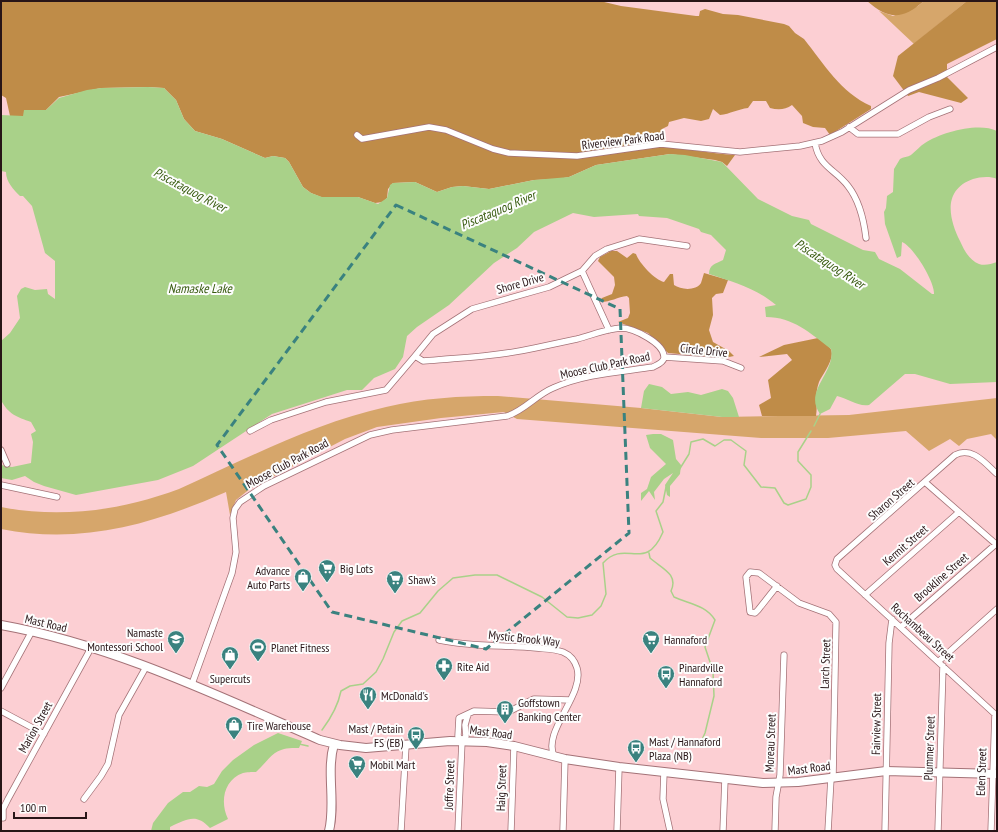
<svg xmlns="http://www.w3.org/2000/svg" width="998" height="832" font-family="'PT Sans Narrow',sans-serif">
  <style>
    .green { fill: #d6a66b }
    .forest { fill: #bf8c48 }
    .water { fill: #a9d189 }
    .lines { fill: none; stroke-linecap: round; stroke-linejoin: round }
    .stream { stroke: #a9d189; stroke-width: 1.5 }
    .street-casing { stroke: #a47277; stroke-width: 7 }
    .secondary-casing { stroke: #a47277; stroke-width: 10 }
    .street { stroke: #fff; stroke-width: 5.5 }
    .secondary { stroke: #fff; stroke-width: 8 }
    .marked { fill: none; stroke: #3a827f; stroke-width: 3; stroke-dasharray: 8 5; stroke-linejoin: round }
    .labels { text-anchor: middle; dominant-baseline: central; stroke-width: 4; stroke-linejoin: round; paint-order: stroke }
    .street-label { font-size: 12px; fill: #281517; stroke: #fdfdfd }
    .poi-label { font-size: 12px; fill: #281517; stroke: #fdfdfd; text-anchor: start }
    .water-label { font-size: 13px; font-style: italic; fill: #385b10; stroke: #fdfdfd }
  </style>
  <rect width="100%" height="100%" fill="#fccfd3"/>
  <path class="green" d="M924,1h43l-53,43 -35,-33 14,5 25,-10z
    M498,396l143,12 81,9 127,-2 148,-17v42l-6,-6 -24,5 -8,7 -9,-7 -21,12 -23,-20 -78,7h-67l-244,-19 -13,-7 -63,6 -64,9 -32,12 -94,49 -15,12 -6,15 -4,-23c-73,32 -144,53 -225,37v-22c61,12 121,3 178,-18 67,-30 135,-66 207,-82 37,-9 74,-11 112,-11z"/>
  <path class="forest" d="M1,1h599l21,5 75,10h3l1,-5 5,-2 18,5 15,1 46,9 5,2 6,7 9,6c21,26 36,53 67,67v3l-41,26 -5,-7 -12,-1 -10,-4 -1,-7 -10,-11c-7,5 -14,5 -22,3l-4,-7h-13l-5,7c-10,1 -18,6 -28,7l-7,-6 -4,10 -8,2 -17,-3 -15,4 -1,4 -6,3 -2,18c25,0 49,7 75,8l-8,11 -5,-4 -7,-2 -45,-6 -74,11 -27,12 -11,2 -24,1 -45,9 -26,-3 -11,1 -15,5 -22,-10 -22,1 -5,6 -1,9 -4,4 -8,1 -17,-6h-37l-10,-4 -8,-6 -14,-25 -4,-4 -12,-2 -8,2 -43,-19 -27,-8 -11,-12 -8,-19 -12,-12 -16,-1 -47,1 -42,9 -13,13h-22v6h-14l-4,-18 -5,-3z
    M867,1h57c-22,19 -35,19 -57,0z
    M967,1h30v38l-50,25v13l21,21 -7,5 -42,-11 -11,4 -15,-20 5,-20z
    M611,251h6l10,7 6,-5 3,1c3,9 19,26 28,28l6,-8h3l1,11c7,5 22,6 27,-2 1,-3 2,-7 3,-10l24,7 -5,13 -7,1 -4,4 1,17 -4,15 4,12 16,9 5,5 -10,2 -56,-5 -20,-20 -30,-11 10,-4 2,-5 -1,-15 -2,-2c-9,1 -17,6 -26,6v-2l1,-2 10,-4 3,-9 -1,-8 -16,-16 2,-4z
    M818,338c3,3 9,6 12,10 7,9 -8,27 -11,34 -5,14 -1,22 -3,34h-54l-3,-11 12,-7 -3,-18 24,-20 -5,-6 -28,3 25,-12z"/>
  <path class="water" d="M148,87l16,1 12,12 8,19 11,12 27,8 43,19 8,-2 12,2 4,4 14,25 8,6 11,4h36l20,7 9,-6 3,-13 3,-2 22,-1 22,10 15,-5 11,-1 26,3 45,-9 35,-3 27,-12 74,-11 15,1 37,7 36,37 34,17 17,4 2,4 52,26 12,2 4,7 21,10 32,25h2c1,-12 -21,-48 -32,-52l-1,14 -4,2 -12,-34 -1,-12 2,-4 1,-12 6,-4 1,-23 6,-10c3,-2 8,-2 11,-4 5,-4 9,-9 14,-12 17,-11 54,-21 72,-12v48c-7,-3 -17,-2 -24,0 -31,11 -24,40 -13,62 4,9 9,19 19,23 6,2 12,0 18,-2v120l-47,2 -35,-10h-10l-36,31c-11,2 -22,-7 -32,-9l-7,13 -10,5c-17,-23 16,-42 11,-65 -21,-16 -38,-32 -65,-32l-1,-10 11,-2c-20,-17 -43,-23 -67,-31 0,-10 7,-10 14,-14l3,-10 -15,-15 -10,-3 -2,-3 -32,-11 -28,-2 -1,-2 -44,3 -21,-4 -39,19 -17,16 -23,15 -45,42 -32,22 -10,9 -4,21 -8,12 -21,9 -12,12h-15l-75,24 -79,52 -35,14 -82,15 -32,-9 -10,-4 -9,-6 -13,4 -11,-2v-13l11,2 19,-4 2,-21 -2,-8 5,-3 -5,-9c-14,-5 -23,-8 -30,-22v-59l9,-8 10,-15 -3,-22 4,-7 4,-2 10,3 12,-1 1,5 7,5v-38l-10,-8 -13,-47 -9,-10h-3c-6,-6 -14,-14 -14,-24l-5,-1v-56l22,1 1,-6h22l13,-12 28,-8 14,-2z
    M649,384l13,3 9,7 17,-2 13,3 21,-6 6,2 5,7 6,19h-17l-81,-9 3,-17z
    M653,434h8l12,6 3,19 5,6 -1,9 -10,12v11l-3,-2 -2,-10 8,-12 -9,6 -10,13 1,8 -6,-9 -8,10v-8l6,-4 4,-12 15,-13 -16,-16 -4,-13z
    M278,733l24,8 -3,7c-26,-1 -26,8 -43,24 -4,0 -10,0 -13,1 -20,7 -23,30 -15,46l-18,9c-14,-15 -23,-9 -40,-1v4h-19l2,-8 15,-20 15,-11h7l9,-6 8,1 7,-3 8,-13 11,-11 21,-15z"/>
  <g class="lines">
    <path class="stream" d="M814,426l6,-12
      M679,470l10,-16 2,-12 12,-3 12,7 9,-6h7l15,11 -2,14 17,22 14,1 9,15 4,2 18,-6 5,-12v-12l-13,-14v-9l13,-21
      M649,553l1,5c11,10 29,16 21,33l3,6c15,7 32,8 41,23l-10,27 8,24 1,25 -9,37 -5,11
      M322,730c9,-12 16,-24 19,-39l9,-5 13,-2 13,-12 7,-13 11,-27 8,-11 18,-8 18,-22 15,-13 22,-3h22l45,22 25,20 11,1 14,-3 9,-9 5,-12 -3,-31c23,-25 42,11 60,-31l-7,-21 7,-9 3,-15
      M299,744l9,2"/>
    <g class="street-casing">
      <path id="street" d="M849,127l9,7h40l31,-17 21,-8
        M357,135l5,4 67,-12 17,3 47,19 16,4 68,3 84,-12 79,8 60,-6 22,-5 20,-9 67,-42 29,-12 59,-31
        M815,143c4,24 20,26 33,43 11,14 16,35 18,52
        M582,271l27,59
        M415,356l18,-22 39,-25 77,-22 33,-16 13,-15 12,-7 32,-10 48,7
        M664,357l59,4 18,7
        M1,450l6,14
        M997,474c-12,-11 -25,-28 -42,-19l-118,104 -2,6 2,4 160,147
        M926,483l71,62
        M1,485l56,12
        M777,586l-19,24 -3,3 -5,-1 -4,-35 4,-5 9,1 40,30 30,11 7,8 -3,155
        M865,595l94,-83
        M901,627l95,-83
        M439,640c32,7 65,5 97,8 9,1 19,1 27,4 7,3 12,9 14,16 8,27 -35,63 -23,88
        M939,661l58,-52
        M192,684l40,-111 4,-21 -3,-34 2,-9 5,-7 24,-16 106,-51 22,-5 115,-14c17,-5 29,-21 46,-28 31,-14 67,-16 100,-21 4,-2 10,-4 11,-9 1,-15 -31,-30 -43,-30 -15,1 -29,7 -44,11 -14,3 -28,6 -42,9 -36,8 -74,10 -112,13l-8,-5 -29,34 -60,12 -55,18 -21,11
        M1,688l31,-57
        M1,711l43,23
        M462,741l-4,-5 1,-18 15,-7 34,1 26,-13 36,1
        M462,741l4,-5 -1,-11 3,-11
        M664,772l-1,27 7,32
        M84,799l17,-23 7,-12 11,-49 27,-48
        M3,818v-9l5,-10 83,-151
        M401,831l5,-86
        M458,831l4,-90
        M511,831l3,-85
        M563,831l2,-72
        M617,831l2,-64
        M723,831l2,-52
        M775,831l1,-34 4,-22 4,-120
        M828,831l3,-53
        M885,831l4,-188 3,-24
        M938,831l5,-165
        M991,831l4,-117"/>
    </g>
    <g class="secondary-casing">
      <path id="secondary" d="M1,625c112,20 215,70 319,115l20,5 26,3 84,-7 37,1 27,4 51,13 54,8 144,16 35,-1 88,-11 111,3
        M329,831c7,-28 -3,-59 5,-87"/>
    </g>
    <use href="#street" class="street"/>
    <use href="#secondary" class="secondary"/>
  </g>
  <path class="marked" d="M396,205l224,104 9,224 -143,116 -154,-37 -115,-167z"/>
  <defs>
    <g id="supermarket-pin" transform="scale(0.9)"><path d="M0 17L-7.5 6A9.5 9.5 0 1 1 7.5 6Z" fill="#3a827f" stroke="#fdfdfd"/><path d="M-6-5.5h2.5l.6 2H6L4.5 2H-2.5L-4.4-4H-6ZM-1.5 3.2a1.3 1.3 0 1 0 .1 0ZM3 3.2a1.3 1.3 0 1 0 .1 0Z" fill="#fff"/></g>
    <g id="shop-pin" transform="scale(0.9)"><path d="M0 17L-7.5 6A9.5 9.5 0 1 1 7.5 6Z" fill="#3a827f" stroke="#fdfdfd"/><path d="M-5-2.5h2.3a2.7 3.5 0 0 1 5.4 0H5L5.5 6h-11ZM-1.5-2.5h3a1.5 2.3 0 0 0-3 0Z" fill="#fff"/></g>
    <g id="school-pin" transform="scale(0.9)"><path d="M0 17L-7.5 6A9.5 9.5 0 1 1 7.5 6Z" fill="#3a827f" stroke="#fdfdfd"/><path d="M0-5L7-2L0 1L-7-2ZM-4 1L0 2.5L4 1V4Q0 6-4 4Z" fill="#fff"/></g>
    <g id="stadium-pin" transform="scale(0.9)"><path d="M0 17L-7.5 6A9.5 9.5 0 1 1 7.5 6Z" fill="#3a827f" stroke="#fdfdfd"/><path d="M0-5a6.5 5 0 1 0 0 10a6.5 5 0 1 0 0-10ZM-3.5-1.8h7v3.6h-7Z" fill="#fff"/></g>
    <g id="pharmacy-pin" transform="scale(0.9)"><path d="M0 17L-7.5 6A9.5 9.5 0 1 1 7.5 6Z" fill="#3a827f" stroke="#fdfdfd"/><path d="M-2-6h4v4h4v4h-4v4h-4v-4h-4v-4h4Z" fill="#fff"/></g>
    <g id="bus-pin" transform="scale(0.9)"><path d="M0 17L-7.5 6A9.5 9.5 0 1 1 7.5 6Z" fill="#3a827f" stroke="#fdfdfd"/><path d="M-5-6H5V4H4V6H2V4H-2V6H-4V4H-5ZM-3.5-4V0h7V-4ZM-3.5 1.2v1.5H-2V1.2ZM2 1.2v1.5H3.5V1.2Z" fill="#fff"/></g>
    <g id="restaurant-pin" transform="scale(0.9)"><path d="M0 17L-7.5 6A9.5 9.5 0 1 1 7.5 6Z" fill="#3a827f" stroke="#fdfdfd"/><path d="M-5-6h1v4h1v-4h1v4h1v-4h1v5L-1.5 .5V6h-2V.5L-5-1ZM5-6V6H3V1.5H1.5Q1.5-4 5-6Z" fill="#fff"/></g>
    <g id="building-pin" transform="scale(0.9)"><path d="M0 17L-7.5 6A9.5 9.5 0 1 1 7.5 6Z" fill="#3a827f" stroke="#fdfdfd"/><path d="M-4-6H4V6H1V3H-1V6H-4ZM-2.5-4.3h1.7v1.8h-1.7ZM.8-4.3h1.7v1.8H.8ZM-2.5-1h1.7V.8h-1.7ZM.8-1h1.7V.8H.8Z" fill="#fff"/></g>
  </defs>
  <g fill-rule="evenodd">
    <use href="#supermarket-pin" x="327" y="568"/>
    <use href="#shop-pin" x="303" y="577"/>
    <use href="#supermarket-pin" x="395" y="579"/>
    <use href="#school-pin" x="176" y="639"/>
    <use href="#supermarket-pin" x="651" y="639"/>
    <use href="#stadium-pin" x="258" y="647"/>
    <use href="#shop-pin" x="230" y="655"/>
    <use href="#pharmacy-pin" x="444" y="666"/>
    <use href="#bus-pin" x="666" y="674"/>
    <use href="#restaurant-pin" x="368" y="695"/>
    <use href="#building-pin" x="505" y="709"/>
    <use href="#shop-pin" x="234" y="725"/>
    <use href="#bus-pin" x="416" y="735"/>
    <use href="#bus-pin" x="636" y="748"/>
    <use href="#supermarket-pin" x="357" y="764"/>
  </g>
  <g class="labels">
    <g class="street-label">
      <text transform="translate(623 140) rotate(-7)">Riverview Park Road</text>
      <text transform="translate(520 283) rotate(-16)">Shore Drive</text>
      <text transform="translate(704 350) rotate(6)">Circle Drive</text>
      <text transform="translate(605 365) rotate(-12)">Moose Club Park Road</text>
      <text transform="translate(287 463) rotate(-28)">Moose Club Park Road</text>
      <text transform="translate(891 499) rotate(-41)">Sharon Street</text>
      <text transform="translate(905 545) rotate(-41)">Kermit Street</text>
      <text transform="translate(941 577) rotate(-41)">Brookline Street</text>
      <text transform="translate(46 623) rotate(13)">Mast Road</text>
      <text transform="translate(923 632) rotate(42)">Rochambeau Street</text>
      <text transform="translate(524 638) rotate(6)">Mystic Brook Way</text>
      <text transform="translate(825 664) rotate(-88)">Larch Street</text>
      <text transform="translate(876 724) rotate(-89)">Fairview Street</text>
      <text transform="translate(35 727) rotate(-61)">Marion Street</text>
      <text transform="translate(491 732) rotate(7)">Mast Road</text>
      <text transform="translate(770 743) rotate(-88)">Moreau Street</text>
      <text transform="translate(929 748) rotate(-88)">Plummer Street</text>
      <text transform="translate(809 768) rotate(-7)">Mast Road</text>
      <text transform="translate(981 772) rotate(-88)">Eden Street</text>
      <text transform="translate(449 785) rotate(-88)">Joffre Street</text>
      <text transform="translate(501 788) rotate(-88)">Haig Street</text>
    </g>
    <g class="poi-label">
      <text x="340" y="568">Big Lots</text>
      <text x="290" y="570" text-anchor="end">Advance<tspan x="290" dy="14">Auto Parts</tspan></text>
      <text x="408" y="579">Shaw's</text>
      <text x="163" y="632" text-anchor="end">Namaste<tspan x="163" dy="14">Montessori School</tspan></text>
      <text x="664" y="639">Hannaford</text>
      <text x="271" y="647">Planet Fitness</text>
      <text x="457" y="666">Rite Aid</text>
      <text x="679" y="667">Pinardville<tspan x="679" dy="14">Hannaford</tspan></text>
      <text x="230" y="678" text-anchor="middle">Supercuts</text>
      <text x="381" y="695">McDonald's</text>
      <text x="518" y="702">Goffstown<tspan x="518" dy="14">Banking Center</tspan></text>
      <text x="247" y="725">Tire Warehouse</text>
      <text x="403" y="728" text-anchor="end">Mast / Petain<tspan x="403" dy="14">FS (EB)</tspan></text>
      <text x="649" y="741">Mast / Hannaford<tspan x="649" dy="14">Plaza (NB)</tspan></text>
      <text x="370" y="764">Mobil Mart</text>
    </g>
    <g class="water-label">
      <text transform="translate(190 190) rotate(28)">Piscataquog River</text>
      <text transform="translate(498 210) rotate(-23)">Piscataquog River</text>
      <text transform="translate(830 264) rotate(33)">Piscataquog River</text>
      <text x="200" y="288">Namaske Lake</text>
    </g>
  </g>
  <rect width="998" height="832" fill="none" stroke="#281517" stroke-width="4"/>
  <path d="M14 812v6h72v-6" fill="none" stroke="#281517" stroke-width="2"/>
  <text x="20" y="812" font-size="12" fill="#281517" stroke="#fdfdfd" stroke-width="3" paint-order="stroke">100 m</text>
</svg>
